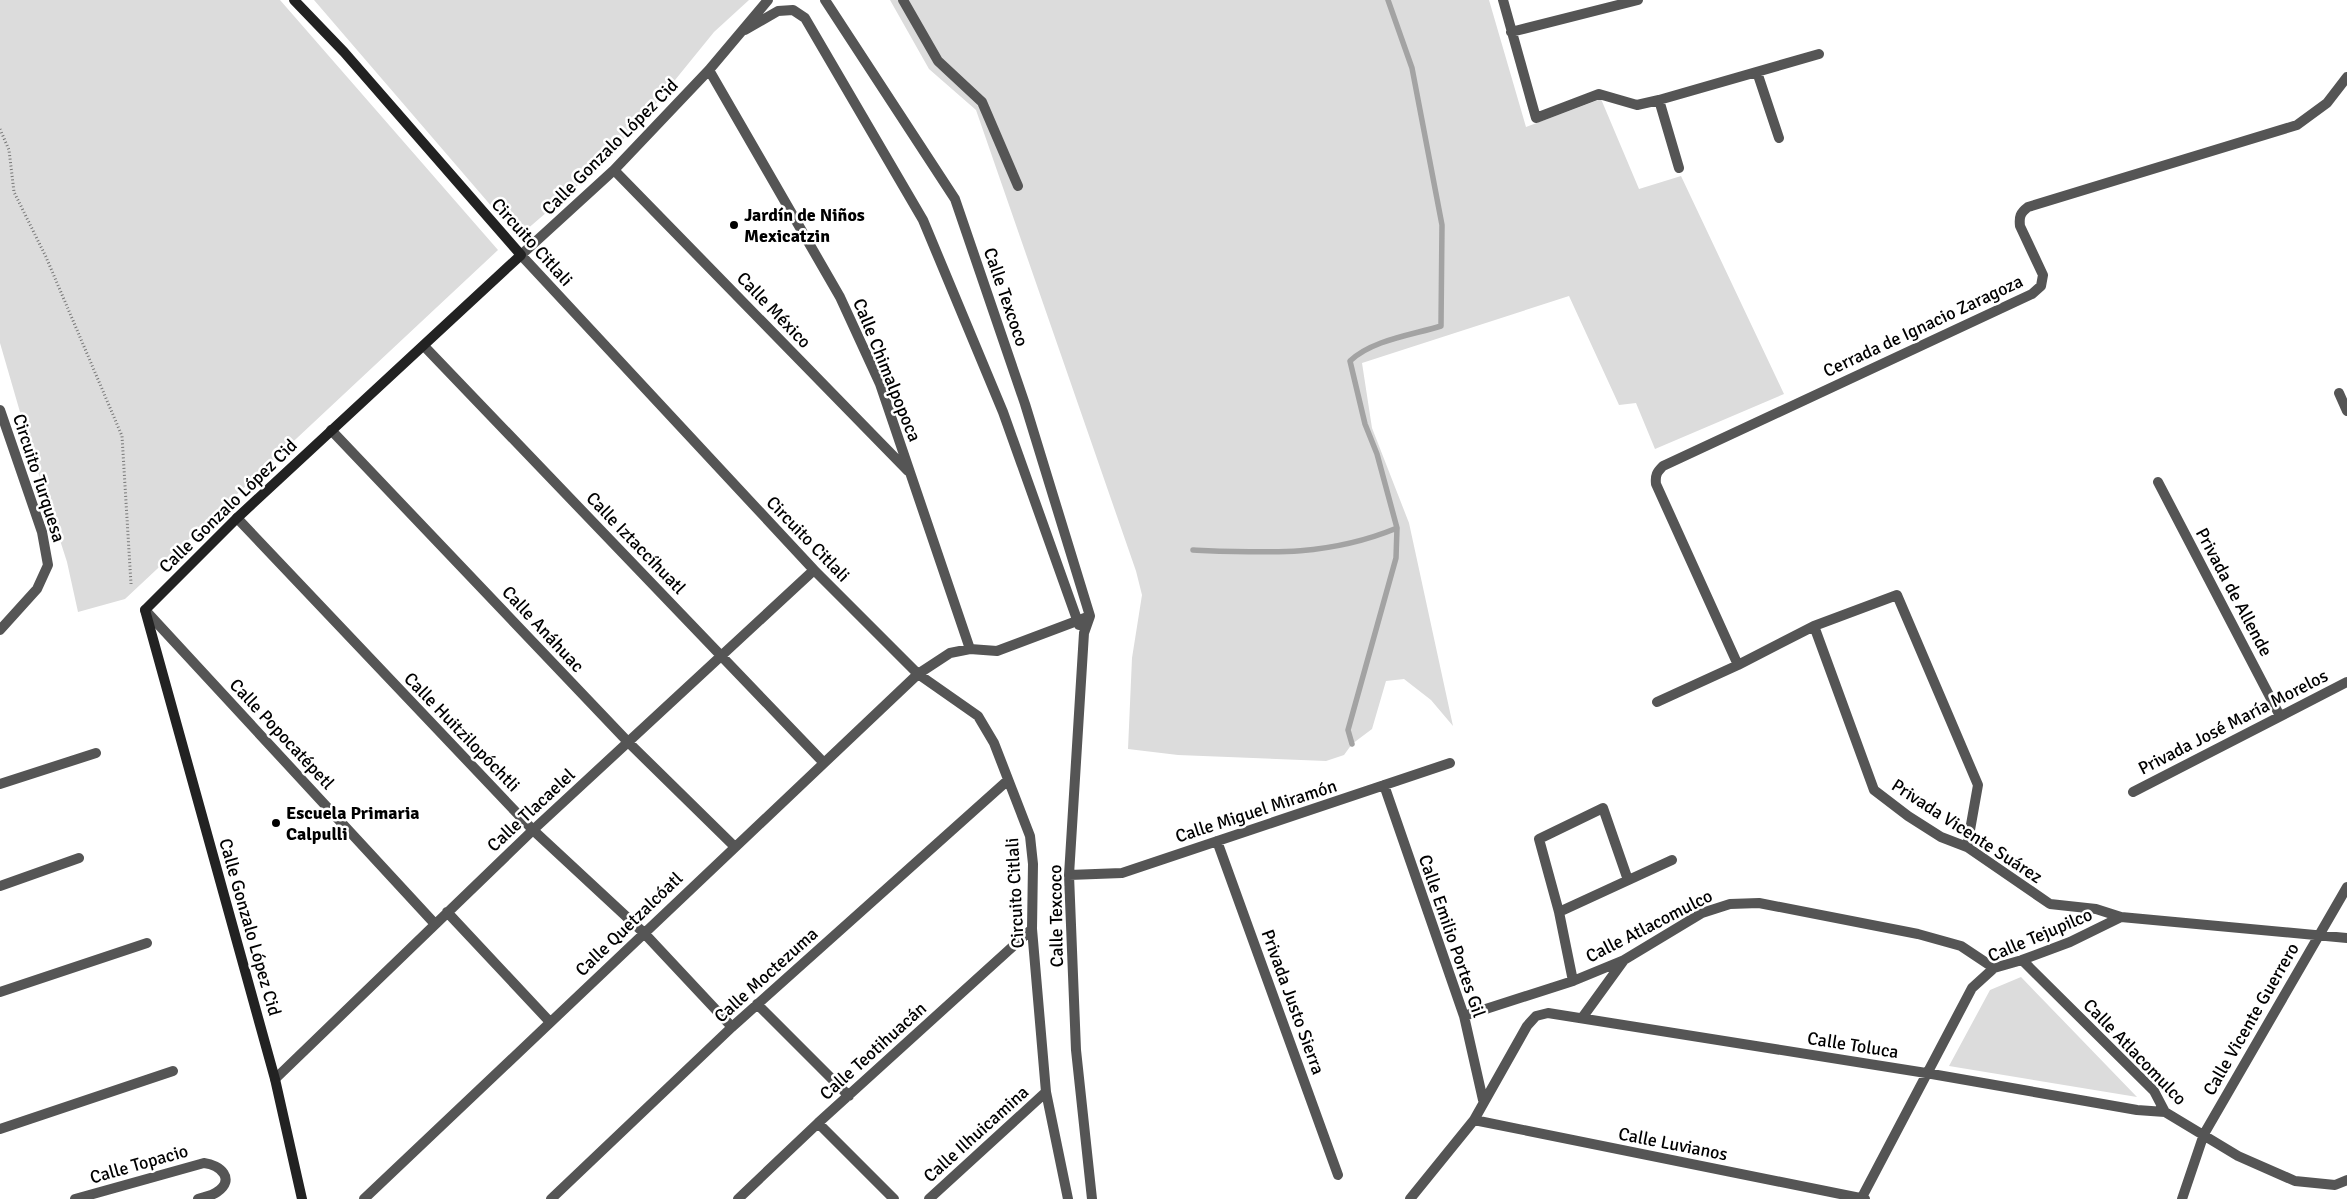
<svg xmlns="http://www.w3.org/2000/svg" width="2347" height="1199" font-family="Signika,sans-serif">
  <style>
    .green { fill: #dcdcdc }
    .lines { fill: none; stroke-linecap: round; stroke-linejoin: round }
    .stream { stroke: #a3a3a3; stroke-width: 5.5 }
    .path { stroke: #777; stroke-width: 3; stroke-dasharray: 1 2.5; stroke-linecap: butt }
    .lane { stroke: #555; stroke-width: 10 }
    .street { stroke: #555; stroke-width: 10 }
    .secondary { stroke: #222; stroke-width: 10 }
    .poi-dot { fill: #000; stroke: #fff; stroke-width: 2 }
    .labels { text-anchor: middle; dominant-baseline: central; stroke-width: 5; stroke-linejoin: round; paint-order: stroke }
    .street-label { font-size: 18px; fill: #000; stroke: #fff }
    .poi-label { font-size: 18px; font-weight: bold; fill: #000; stroke: #fff; text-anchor: start }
  </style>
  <rect width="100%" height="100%" fill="#fff"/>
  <path class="green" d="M0,0h280l218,250 -373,349 -47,13 -11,-50 -36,-112 -31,-107z
    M314,0h435l-35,32 -69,85 -69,70 -58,50z
    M890,0h599l37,127 75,-28 38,90 42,-13 103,218 -129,55 -19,-46 -17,2 -50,-109 -207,67 10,65 37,95 44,203 -22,-26 -27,-21 -18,2 -14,48 -20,15 -8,11 -18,6 -148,-6 -50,-6 4,-91 10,-63 -6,-24 -160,-461 -47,-41z
    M2021,977l116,120 -188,-31 41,-76z"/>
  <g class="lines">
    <path class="stream" d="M1193,550c73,3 134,7 204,-22
      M1352,744l-4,-14 48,-172 1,-30 -20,-74 -12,-30 -15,-63c22,-21 62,-26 91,-35l1,-101 -30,-157 -24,-68"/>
    <path class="path" d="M0,129l9,21 5,42 32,65 76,179 9,148"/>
    <path class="lane" d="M903,0l35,61 44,41 36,84"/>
    <path class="street" d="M768,0l-59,70 -95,100 -93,85 293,315 104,104 60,42 16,27 36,93 3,28 -1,65 14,163 22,107
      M825,0l130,199 70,205 65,212 -6,17 -15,242 7,175 16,149
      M1503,0l33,118 63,-24 38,11 22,-5 160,-46
      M745,30l33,-19 15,-1 12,8 118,202 80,192 76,213
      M1511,32l127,-32
      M709,70l131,227 40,87 90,265 27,2 93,-35
      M1757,72l22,66
      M1659,100l20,68
      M614,170l294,301
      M424,346l400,417
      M2339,393l8,18
      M0,410l42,122 6,33 -11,24 -37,41
      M331,430l297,312 106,104
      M2158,482l122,234
      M237,518l296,312 111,103 88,94
      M145,610l290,314
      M1814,626l60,164 34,26 33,21 26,10 83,57 46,5 25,8 226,21
      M1738,665l-82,-181c-1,-9 1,-12 7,-18l369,-172 9,-8 2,-11 -23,-49c-1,-9 0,-13 8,-19l269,-82 30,-22 20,-26
      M1657,702l81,-37 76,-39 83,-31 81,190 -11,62
      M0,784l96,-31
      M1384,785l80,231 19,84
      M2133,792l214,-110
      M1217,841l121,334
      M1069,875l53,-2 328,-110
      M0,886l79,-28
      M447,912l103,110
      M1559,912l113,-52
      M2022,960l132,131 11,21 73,44 57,25 40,4 12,-5
      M1573,981l-14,-69 -20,-73 64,-31 25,72
      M0,992l147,-49
      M757,1004l92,92
      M1464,1016l109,-35 51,-21 78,-47 28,-9 29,-1 159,31 43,12 33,22
      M1582,1018l42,-58
      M275,1079l258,-249 281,-260
      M1474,1120l391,79
      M818,1123l76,76
      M0,1129l173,-58
      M75,1199l129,-36c16,2 32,16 13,29 -5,4 -13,5 -19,7
      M364,1199l554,-525 32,-21 20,-4
      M551,1199l181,-172 275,-246
      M738,1199l80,-76 214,-194
      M929,1199l117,-107
      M1410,1199l64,-79 53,-94 9,-10 12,-3 378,60 211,37 28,2
      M1861,1199l111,-211 22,-20 28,-8 48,-18 51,-25
      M2182,1199l22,-65 143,-247"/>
    <path class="secondary" d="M294,0l50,52 177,203 -284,263 -92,92 130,469 27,120"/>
  </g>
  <g class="poi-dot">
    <circle cx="734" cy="225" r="5"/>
    <circle cx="276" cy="823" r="5"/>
  </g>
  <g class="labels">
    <g class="street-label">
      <text transform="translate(610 147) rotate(-45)">Calle Gonzalo López Cid</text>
      <text transform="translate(532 242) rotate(48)">Circuito Citlali</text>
      <text transform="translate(1006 297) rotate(71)">Calle Texcoco</text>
      <text transform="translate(774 310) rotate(46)">Calle México</text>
      <text transform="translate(1923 326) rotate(-25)">Cerrada de Ignacio Zaragoza</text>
      <text transform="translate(887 370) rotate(68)">Calle Chimalpopoca</text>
      <text transform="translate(39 478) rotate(72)">Circuito Turquesa</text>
      <text transform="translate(228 506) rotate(-44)">Calle Gonzalo López Cid</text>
      <text transform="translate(808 539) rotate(46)">Circuito Citlali</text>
      <text transform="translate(636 543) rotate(46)">Calle Iztaccíhuatl</text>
      <text transform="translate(2234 592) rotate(62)">Privada de Allende</text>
      <text transform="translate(543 629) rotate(47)">Calle Anáhuac</text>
      <text transform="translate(2233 722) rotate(-27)">Privada José María Morelos</text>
      <text transform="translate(462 732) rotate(46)">Calle Huitzilopóchtli</text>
      <text transform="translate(282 734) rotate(47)">Calle Popocatépetl</text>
      <text transform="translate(531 810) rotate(-43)">Calle Tlacaelel</text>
      <text transform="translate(1256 811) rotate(-18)">Calle Miguel Miramón</text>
      <text transform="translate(1967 831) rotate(33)">Privada Vicente Suárez</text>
      <text transform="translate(1015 893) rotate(-93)">Circuito Citlali</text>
      <text transform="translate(1056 916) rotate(-91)">Calle Texcoco</text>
      <text transform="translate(629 924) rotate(-44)">Calle Quetzalcóatl</text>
      <text transform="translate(1649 926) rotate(-27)">Calle Atlacomulco</text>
      <text transform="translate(250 927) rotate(74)">Calle Gonzalo López Cid</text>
      <text transform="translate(2040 935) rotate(-23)">Calle Tejupilco</text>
      <text transform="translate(1452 936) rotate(71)">Calle Emilio Portes Gil</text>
      <text transform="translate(766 975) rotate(-42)">Calle Moctezuma</text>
      <text transform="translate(1293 1002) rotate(70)">Privada Justo Sierra</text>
      <text transform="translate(2251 1019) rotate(-60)">Calle Vicente Guerrero</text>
      <text transform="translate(1853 1045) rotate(9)">Calle Toluca</text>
      <text transform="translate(873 1051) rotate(-42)">Calle Teotihuacán</text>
      <text transform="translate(2135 1052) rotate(46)">Calle Atlacomulco</text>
      <text transform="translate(976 1134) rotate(-42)">Calle Ilhuicamina</text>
      <text transform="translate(1673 1144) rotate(11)">Calle Luvianos</text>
      <text transform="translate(139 1164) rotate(-16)">Calle Topacio</text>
    </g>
    <g class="poi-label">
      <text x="744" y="215">Jardín de Niños<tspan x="744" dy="21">Mexicatzin</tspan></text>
      <text x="286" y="813">Escuela Primaria<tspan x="286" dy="21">Calpulli</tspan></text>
    </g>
  </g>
</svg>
